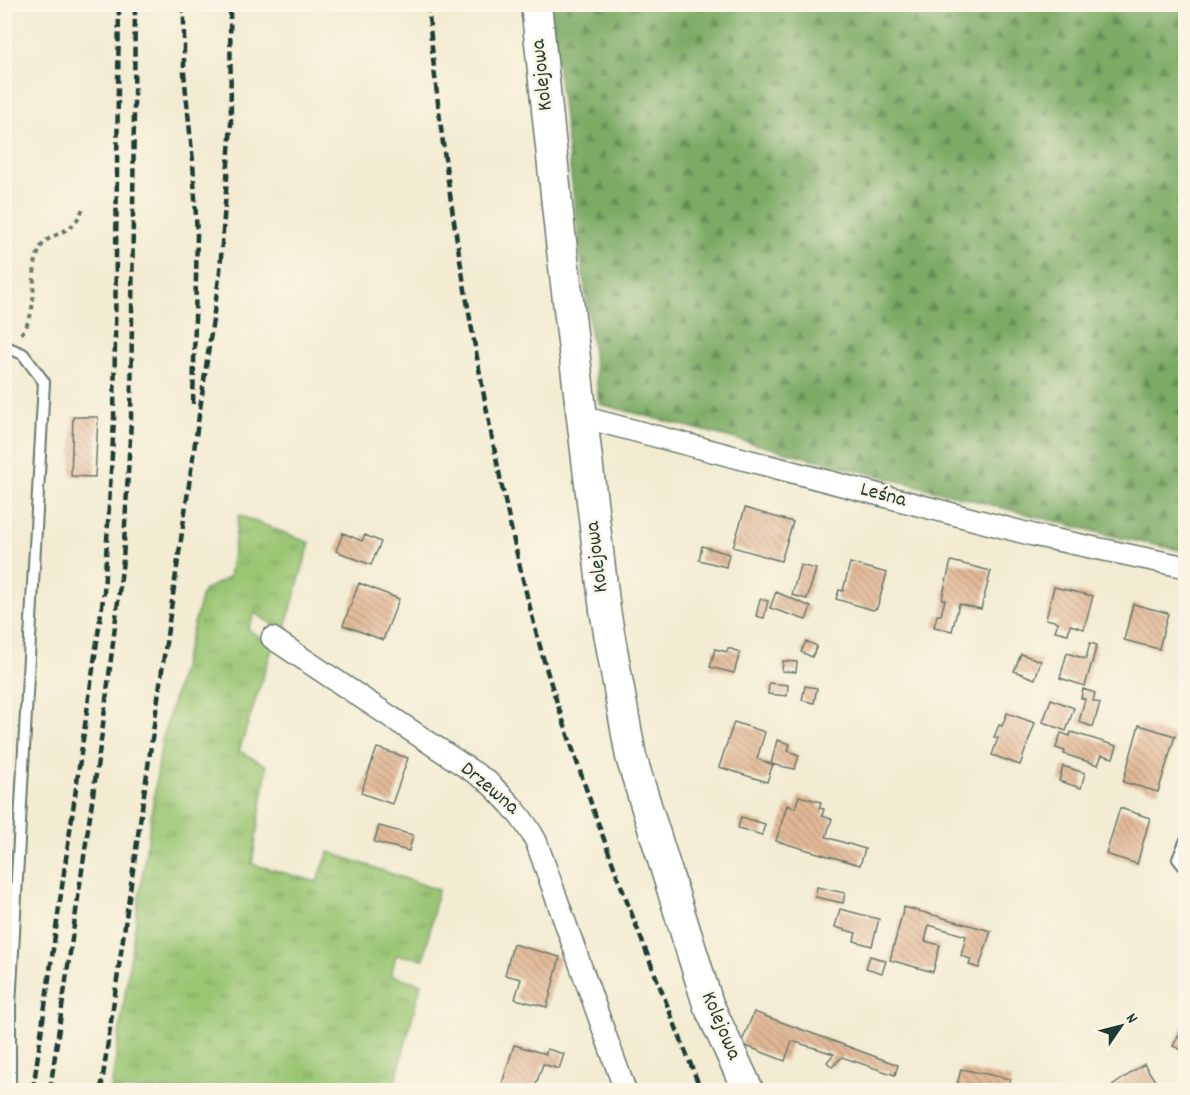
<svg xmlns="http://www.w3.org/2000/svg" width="1190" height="1095" font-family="Dekko,sans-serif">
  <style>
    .grass { fill: url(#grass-tufts); stroke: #5c8254; stroke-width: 1.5 }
    .forest { fill: url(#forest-firs); stroke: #4d744c; stroke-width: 1.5 }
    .building { fill: url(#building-back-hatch) }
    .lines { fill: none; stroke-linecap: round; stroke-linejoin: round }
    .lane-casing { stroke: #697a6c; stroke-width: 14 }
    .street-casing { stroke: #697a6c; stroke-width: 24 }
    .secondary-casing { stroke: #697a6c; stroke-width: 33 }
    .path { stroke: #697a6c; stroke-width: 4; stroke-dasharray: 4.5 4.5; stroke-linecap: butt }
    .lane { stroke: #fff; stroke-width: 10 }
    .street { stroke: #fff; stroke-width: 21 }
    .secondary { stroke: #fff; stroke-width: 30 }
    .rail { stroke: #1f3d34; stroke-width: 4.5; stroke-dasharray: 9 4.5; stroke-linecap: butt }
    .labels { text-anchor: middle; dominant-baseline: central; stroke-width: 5; stroke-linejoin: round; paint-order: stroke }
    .street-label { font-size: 21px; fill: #1f3d34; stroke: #fcf5e5 }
  </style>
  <defs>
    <pattern id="grass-tufts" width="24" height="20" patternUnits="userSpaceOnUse" patternTransform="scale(1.5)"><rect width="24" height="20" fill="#9ac673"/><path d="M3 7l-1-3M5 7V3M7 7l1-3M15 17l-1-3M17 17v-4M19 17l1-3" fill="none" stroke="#7da25f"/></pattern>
    <pattern id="forest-firs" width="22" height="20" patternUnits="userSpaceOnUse" patternTransform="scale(1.5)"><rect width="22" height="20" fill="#7bab65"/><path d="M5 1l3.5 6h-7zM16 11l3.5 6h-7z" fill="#648c54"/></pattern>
    <pattern id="building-back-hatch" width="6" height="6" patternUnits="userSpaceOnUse" patternTransform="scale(1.5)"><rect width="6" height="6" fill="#e3b998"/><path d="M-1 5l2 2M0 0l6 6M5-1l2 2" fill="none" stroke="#b7987d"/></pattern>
  </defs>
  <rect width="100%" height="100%" fill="#fcf5e5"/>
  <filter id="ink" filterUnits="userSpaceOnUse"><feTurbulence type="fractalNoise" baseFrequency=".0167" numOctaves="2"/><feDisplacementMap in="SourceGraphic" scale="12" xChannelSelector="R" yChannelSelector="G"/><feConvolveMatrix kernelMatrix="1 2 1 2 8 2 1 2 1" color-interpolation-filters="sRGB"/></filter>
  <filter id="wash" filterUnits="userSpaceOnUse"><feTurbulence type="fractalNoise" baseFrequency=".008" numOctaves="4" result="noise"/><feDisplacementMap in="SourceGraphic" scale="24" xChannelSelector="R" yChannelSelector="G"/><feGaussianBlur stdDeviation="1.35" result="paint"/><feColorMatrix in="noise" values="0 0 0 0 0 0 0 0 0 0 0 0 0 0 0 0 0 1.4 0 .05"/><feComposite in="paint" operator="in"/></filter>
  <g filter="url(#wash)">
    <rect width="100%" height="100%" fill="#f3ecd3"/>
    <path class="grass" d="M239,515l71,28 -26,89 -29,-19 -7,16 25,17 -34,105 28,15 -15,98 65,18 12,-30 109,38 -14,69 -28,-4 -5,20 30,9 -28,106h-282l51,-349 41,-150 26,-14z"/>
    <path class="forest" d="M550,5h635v546l-69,-14 -517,-133z"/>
    <g id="blocks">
      <path class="building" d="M73,417h25l-3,60 -24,-1z
        M745,508l48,14 -12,39 -48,-14z
        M343,533l19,8 3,-6 16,7 -10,23 -35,-14z
        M702,546l27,8 -3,13 -27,-7z
        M951,561l40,10 -10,38 -22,-5 -7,27 -18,-4 3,-12h4l4,-15 -3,-1z
        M850,563l37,10 -10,35 -4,2 -37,-11 3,-9 4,1z
        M800,565l16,4 -9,30 -15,-4z
        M359,583l40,16 -16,41 -40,-15z
        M1054,587l39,9 -9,33 -14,-4 -2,9 -13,-3 3,-9 -12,-3z
        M776,592l35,15 -5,13 -36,-12z
        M760,599l8,2 -4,17 -8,-2z
        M1133,604l35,9 -9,36 -35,-9z
        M806,641l11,5 -5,11 -11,-5z
        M1090,643l7,2 -12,41 -25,-8 7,-25 19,6z
        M728,648l12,4 -6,21 -24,-6 5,-18 12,3z
        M1021,654l20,7 -6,18 -21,-8z
        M783,661l14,1 -1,10 -14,-1z
        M769,683l19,2 -1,11 -19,-2z
        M805,686l12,2 -3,15 -12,-3z
        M1083,689l12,4 -2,8 7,2 -7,24 -14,-5 6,-23 -4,-1z
        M1051,699l23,9 -8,23 -23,-9z
        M1007,713l28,10 -15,42 -28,-10 6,-17 -4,-1 5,-12 3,1z
        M734,722l31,10 -8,27 14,5 6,-24 13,4 -2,7 11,4 -4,14 -24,-5h2l-6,18 -48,-15z
        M1139,725l36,11 -17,56 -35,-10z
        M1071,732l46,14 -4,12 -11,-3 -4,10 -34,-11 1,-3 -9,-3 5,-15 9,3z
        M377,748l31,10 -16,46 -31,-11z
        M1063,766l22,7 -4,15 -22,-7z
        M799,796l22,6 -2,6 5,1 -2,7 10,3 -6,18 39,12 -5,16 -84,-24 11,-36 8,3z
        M1120,808l30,10 -13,46 -31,-10z
        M741,817l24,7 -3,11 -24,-7z
        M379,826l34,9 -4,16 -35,-9z
        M817,887l28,6 -2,10 -28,-6z
        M904,907l87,24 -12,37 -10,-3 2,-6 -10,-3 5,-20 -37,-11 -4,16 15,4 -7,27 -43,-12z
        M840,909l39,10 -7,27 -18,-5 2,-8 -21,-6z
        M513,944l47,13 -13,50 -32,-8 6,-20 -16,-4z
        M870,956l16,5 -4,12 -16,-5z
        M754,1012l144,53 -3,10 -53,-18 -10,10 -5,-5 7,-8 -42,-13 -7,20 -44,-17z
        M1186,1020v28l-2,3 -11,-5z
        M514,1045l32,9 1,-5 17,5 -5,15 -16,-5 -9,26h-34z
        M1144,1064l17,26h-55l12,-8z
        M961,1069l50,10 -3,11h-52z"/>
    </g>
  </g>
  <g filter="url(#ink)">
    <use href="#blocks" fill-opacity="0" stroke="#697a6c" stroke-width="1.5"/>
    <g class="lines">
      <g class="lane-casing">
        <path id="lane" d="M4,346l19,8 21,28 -34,624v84
          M1186,840l-8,19 8,10"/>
      </g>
      <g class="street-casing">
        <path id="street" d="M582,417l451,118 153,32
          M272,638l215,143c20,19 36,36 49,60l89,249"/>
      </g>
      <g class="secondary-casing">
        <path id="secondary" d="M536,4l24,229 45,377 26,147 77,247 40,86"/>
      </g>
      <path class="path" d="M21,334c21,-27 6,-58 19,-85 5,-12 19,-14 29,-21 8,-6 12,-14 15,-23"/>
      <use href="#lane" class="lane"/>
      <use href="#street" class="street"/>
      <use href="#secondary" class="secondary"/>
      <path class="rail" d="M184,4v69l9,89 4,73 -4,170
        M428,4c10,120 28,240 50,359 18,100 39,200 66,298 8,27 17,54 26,80 39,119 85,234 131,349
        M33,1090l71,-498 10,-172 5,-416
        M50,1090l52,-357 21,-173 8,-139 4,-417
        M101,1090l119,-819 11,-147 -1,-120"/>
    </g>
  </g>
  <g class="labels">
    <g class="street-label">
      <text transform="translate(543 75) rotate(-96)">Kolejowa</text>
      <text transform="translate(883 496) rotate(15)">Leśna</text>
      <text transform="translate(598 557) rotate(-97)">Kolejowa</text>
      <text transform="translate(489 789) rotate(40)">Drzewna</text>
      <text transform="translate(720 1026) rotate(67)">Kolejowa</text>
    </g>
  </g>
  <rect width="1190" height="1095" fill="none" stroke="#fcf5e5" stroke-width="24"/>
  <g transform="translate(1121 1026) rotate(55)" stroke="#fcf5e5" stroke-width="4.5" paint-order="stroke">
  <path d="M0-4.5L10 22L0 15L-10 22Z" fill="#1f3d34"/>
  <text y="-9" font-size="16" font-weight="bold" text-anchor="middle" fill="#1f3d34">N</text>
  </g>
</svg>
